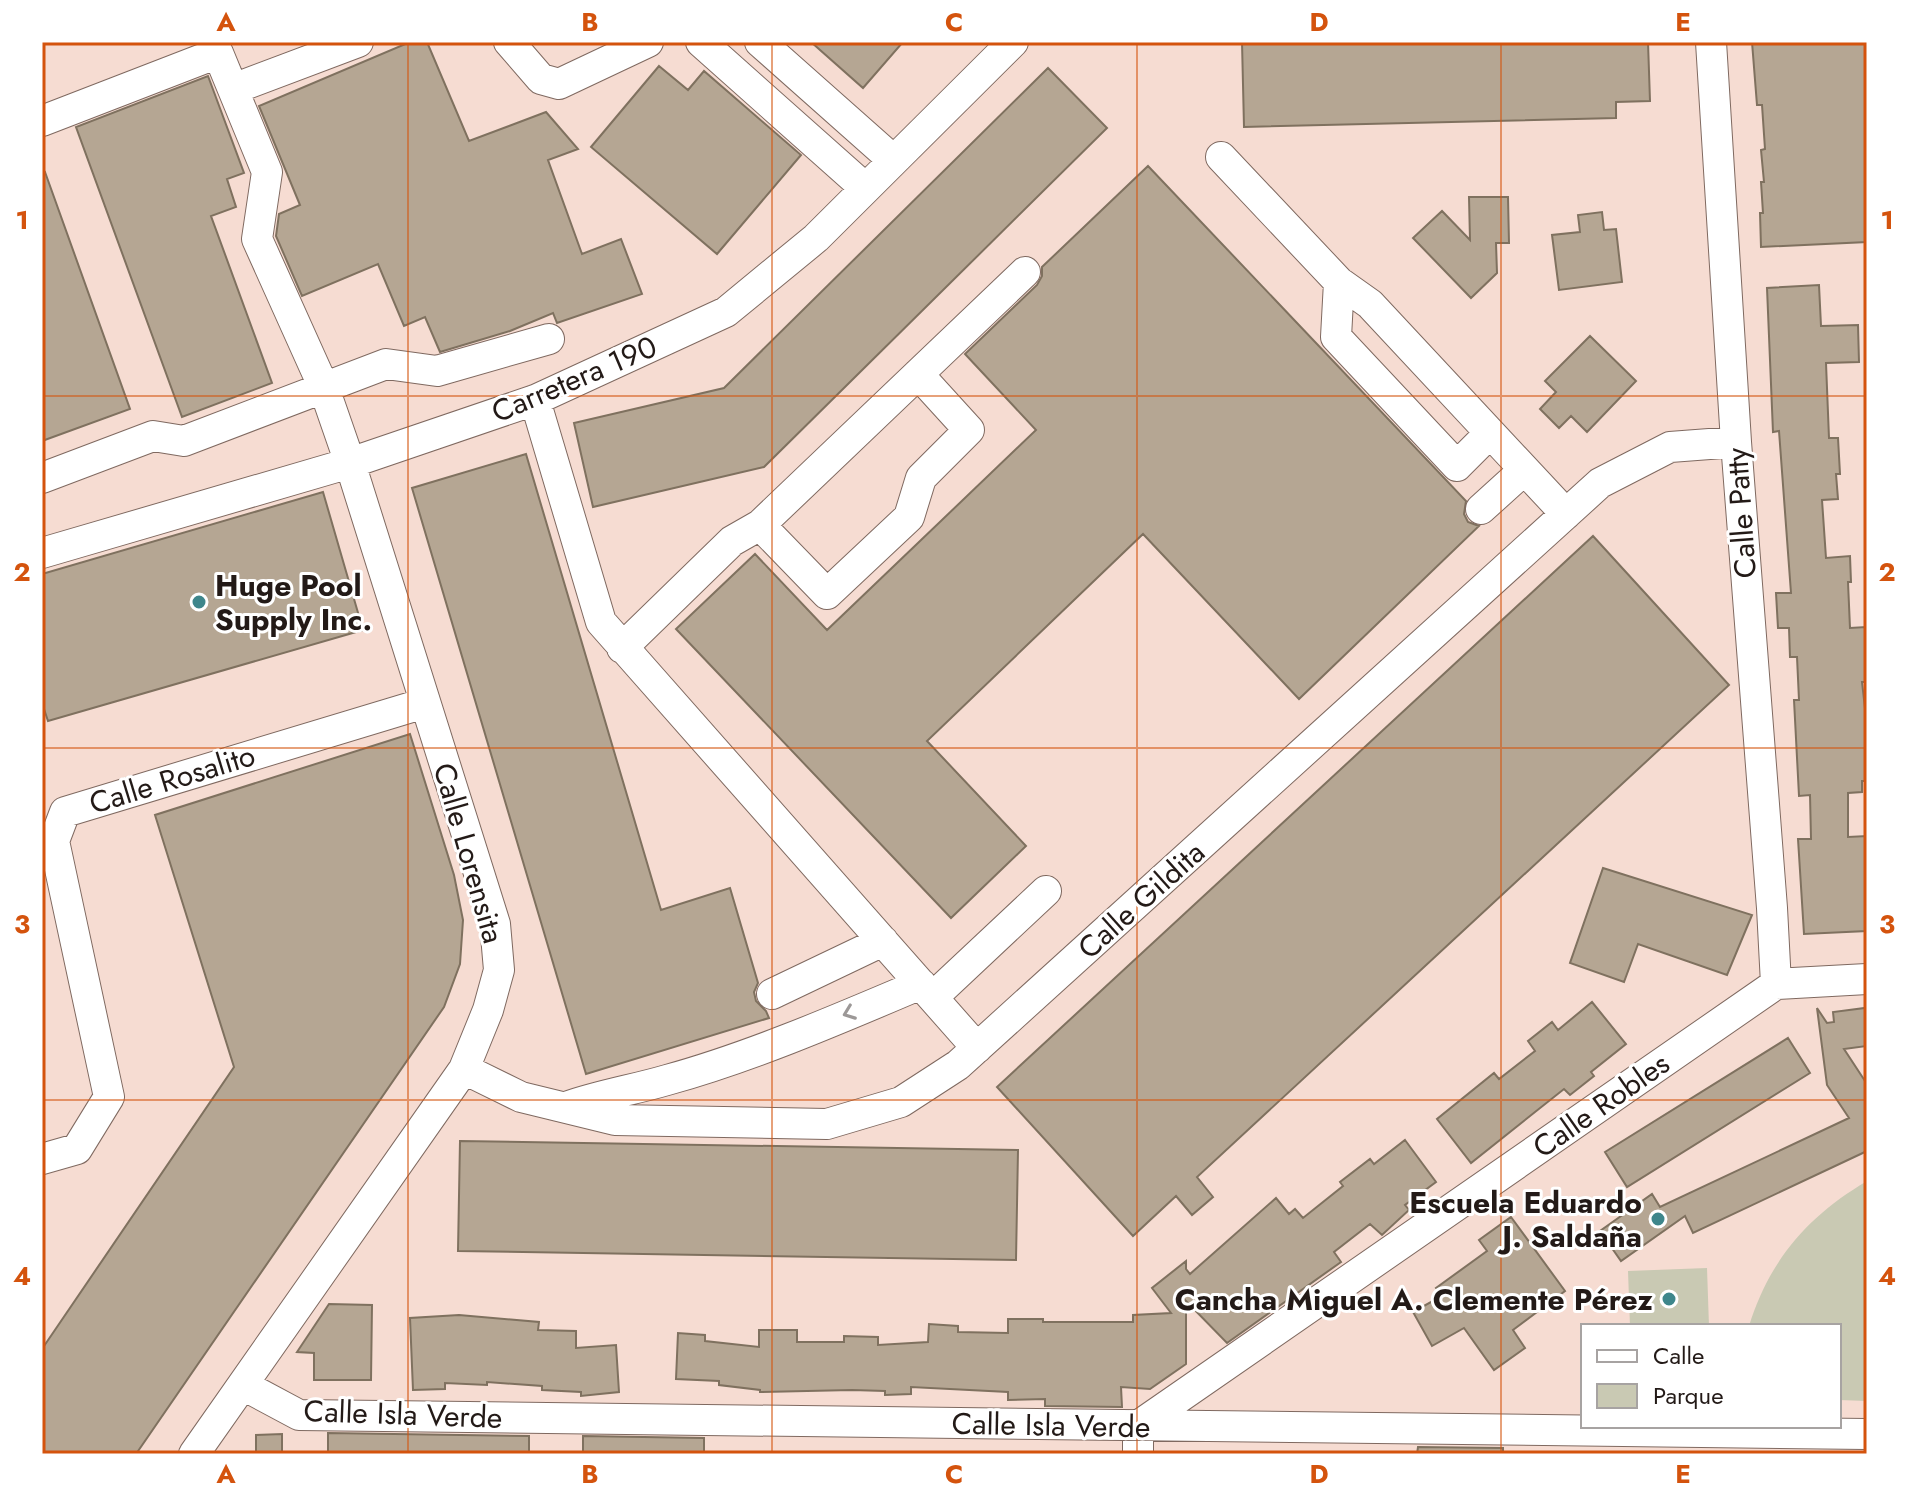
<svg xmlns="http://www.w3.org/2000/svg" width="1909" height="1496" font-family="Jost,sans-serif">
  <style>
    .green { fill: #c9c9b3 }
    .building { fill: #b5a693; stroke: #7f715f; stroke-width: 2 }
    .lines { fill: none; stroke-linecap: round; stroke-linejoin: round }
    .minor-casing { stroke: #7f6960; stroke-width: 32 }
    .minor { stroke: #fff; stroke-width: 30 }
    .oneway { stroke: #9c9897 }
    .grid { fill: none; stroke: #d4530d; stroke-width: 2; stroke-opacity: 0.55 }
    .poi-dot { fill: #3e868b; stroke: #fff; stroke-width: 3 }
    .labels { text-anchor: middle; dominant-baseline: central; stroke-width: 6; stroke-linejoin: round; paint-order: stroke }
    .street-label { font-size: 30px; fill: #231a17; stroke: #fff }
    .poi-label { font-size: 30px; font-weight: bold; fill: #231a17; stroke: #fff; text-anchor: end }
    .neatline { fill: none; stroke: #d4530d; stroke-width: 3 }
    .grid-label { font-size: 26px; text-anchor: middle; font-weight: bold; fill: #d4530d }
  </style>
  <rect width="100%" height="100%" fill="#f6dcd2"/>
  <path class="green" d="M1867,1181v220l-28,-1v-74h-90c21,-67 59,-110 118,-145z
    M1707,1268l2,58h-79l-2,-55z"/>
  <path class="building" d="M410,42h17l42,99 77,-29 32,37 -30,11 34,94 39,-15 21,55 -85,29 -4,-10 -43,18 -70,21 -15,-35 -21,9 -26,-62 -76,32 -26,-60 3,-22 21,-9 -41,-99z
    M811,42h92l-40,46z
    M1242,42h406l2,59 -34,1v16l-372,9z
    M1752,42h115v200l-106,5 -1,-34h3l-2,-31h3l-3,-32 4,-1 -3,-44h-5z
    M659,66l29,24 16,-19 97,84 -84,99 -126,-107z
    M1048,68l59,60 -343,339 -171,40 -19,-84 150,-35z
    M208,76l36,97 -17,6 9,28 -25,9 61,167 -90,34 -106,-290z
    M1148,166l318,335 -2,13 4,8 11,4 -180,173 -156,-165 -216,207 99,105 -75,72 -275,-289 79,-75 72,76 209,-200 -71,-76 72,-69 5,-9v-9z
    M45,172l85,237 -88,32v-268z
    M1469,197h39l1,46h-13l1,30 -26,25 -58,-60 29,-27 28,29z
    M1602,212l2,18 12,-1 6,53 -63,8 -7,-55 28,-3 -2,-17z
    M1819,285l2,41 37,-1 1,37 -33,1 3,75h9l2,36h-4l2,25 -16,1 4,58 24,-2 1,26h-3l2,46 16,-1 1,55h-5l5,44v55h-5v11l-14,1v44l19,-1v95l-63,3 -6,-95h13l-1,-44 -11,1 -5,-96h5l-2,-43h-7l-1,-29h-11l-2,-35h15l-12,-162 -6,1 -6,-144z
    M1590,336l46,45 -49,51 -16,-16 -12,12 -19,-19 16,-17 -11,-11z
    M526,454l135,456 69,-22 28,95 -4,9 2,9 10,10 3,7 -183,56 -174,-586z
    M323,492l40,138 -315,91 -6,-18v-129z
    M1593,536l136,149 -532,492 16,20 -21,18 -16,-19 -43,40 -136,-149z
    M410,734l44,141 9,45 -3,44 -16,43 -308,447h-94v-105l192,-282 -79,-252z
    M1603,868l149,47 -25,60 -89,-31 -14,38 -54,-19z
    M1592,1002l34,42 -35,28 3,4 -24,19 -6,-6 -93,74 -34,-44 57,-46 5,6 36,-28 -7,-10 24,-19 6,8z
    M1817,1008l10,15 7,-1 -1,-10 32,-4 2,38 -23,3 23,35v67l-174,82 -8,-17 -64,45 -21,-30 52,-37 8,13 189,-89 -22,-33z
    M1788,1038l22,35 -183,114 -22,-35z
    M1405,1140l31,42 -31,23 4,5 -27,25 -12,-11 -36,28 7,10 -114,81 -41,-42v63l-36,25 -29,-2 1,20 -77,-1v-7l-37,1v-8l-97,-5v7l-26,1v-4l-33,-1 -92,2v-2l-41,-5v-4l-43,-2 2,-46 27,2v6l54,6v-17h38v12h47v-6l34,1v8l50,-3 1,-18 29,2v6l50,1v-14h35v3h90v-7l38,-2 -19,-25 34,-27v8l4,5 86,-76 13,16 6,-5 8,9 40,-32 -3,-4 30,-23 4,5z
    M460,1141l558,9 -2,110 -558,-9z
    M1511,1217l54,74 -52,39 12,18 -31,22 -30,-42 -32,18 -19,-34 29,-16 -6,-8 51,-37 -8,-11z
    M329,1304l43,1 -1,75h-57v-27l-17,-1z
    M459,1315l80,7 -1,8 38,1v17l40,-3 3,47 -38,4v-4l-39,-2v-4l-55,-4v3l-42,-2v6l-32,1 -3,-72z
    M328,1433l201,3v18h-201z
    M282,1434v20h-26v-19z
    M583,1436l121,2v16h-121z
    M1418,1447l85,1v6h-86z"/>
  <g class="lines">
    <g class="minor-casing">
      <path id="minor" d="M509,42l32,37 18,5 89,-42
        M701,42l164,146
        M760,42l133,118
        M1711,42l25,400 36,466 4,76
        M233,89l125,-47
        M42,121l176,-68 49,119 -10,67 67,149 26,75 145,461 4,46 -11,40 -24,59 -270,385
        M1221,157l118,125 31,22 196,210
        M1339,282l-3,55 121,129 33,-33
        M535,400l66,222 376,426
        M42,478l111,-42 31,5 202,-77 51,7 112,-32
        M1481,509l43,-39
        M760,525l265,-253
        M42,553l308,-90 185,-63 191,-88 90,-74 197,-196
        M622,648l110,-107 28,-16 67,69 82,-77 12,-39 48,-48 -51,-56
        M772,994l111,-53
        M933,997l113,-106
        M464,1069l57,28 94,23 212,4 74,-22 57,-37 642,-582 70,-36 66,-5
        M566,1107c34,-12 67,-17 101,-27 84,-23 174,-62 254,-96
        M42,1159l35,-10 32,-52 -55,-256 11,-29 360,-109
        M243,1385l56,30 1568,19
        M1138,1454v-28l638,-442 91,-5"/>
    </g>
    <use href="#minor" class="minor"/>
  </g>
  <defs><path id="oneway-chevron" d="M-2-3.5L2.5 0L-2 3.5" fill="none" stroke-width="1.6" stroke-linecap="round" stroke-linejoin="round" transform="scale(2)"/></defs>
  <use class="oneway" href="#oneway-chevron" transform="translate(849 1013) rotate(159)"/>
  <path class="grid" d="M408,42v1412M772,42v1412M1137,42v1412M1501,42v1412M42,396h1825M42,748h1825M42,1100h1825"/>
  <g class="poi-dot">
    <circle cx="199" cy="602" r="8"/>
    <circle cx="1658" cy="1219" r="8"/>
    <circle cx="1669" cy="1299" r="8"/>
  </g>
  <g class="labels">
    <g class="street-label">
      <text transform="translate(574 379) rotate(-23)">Carretera 190</text>
      <text transform="translate(1741 513) rotate(-94)">Calle Patty</text>
      <text transform="translate(172 779) rotate(-17)">Calle Rosalito</text>
      <text transform="translate(469 853) rotate(74)">Calle Lorensita</text>
      <text transform="translate(1141 900) rotate(-42)">Calle Gildita</text>
      <text transform="translate(1601 1105) rotate(-35)">Calle Robles</text>
      <text transform="translate(403 1414) rotate(2)">Calle Isla Verde</text>
      <text transform="translate(1051 1425) rotate(1)">Calle Isla Verde</text>
    </g>
    <g class="poi-label">
      <text x="215" y="585" text-anchor="start">Huge Pool<tspan x="215" dy="34">Supply Inc.</tspan></text>
      <text x="1642" y="1202">Escuela Eduardo<tspan x="1642" dy="34">J. Saldaña</tspan></text>
      <text x="1653" y="1299">Cancha Miguel A. Clemente Pérez</text>
    </g>
  </g>
  <rect width="1909" height="1496" fill="none" stroke="#ffffff" stroke-width="88"/>
  <rect x="1581" y="1324" width="260" height="104" fill="#ffffff" stroke="#a7a3a2" stroke-width="2"/>
  <rect x="1597" y="1350" width="40" height="12" fill="#ffffff" stroke="#a7a3a2" stroke-width="2"/>
  <text x="1653" y="1364" font-size="24" fill="#231a17">Calle</text>
  <rect x="1597" y="1384" width="40" height="24" fill="#c9c9b3" stroke="#a7a3a2" stroke-width="2"/>
  <text x="1653" y="1404" font-size="24" fill="#231a17">Parque</text>
  <rect x="44" y="44" width="1821" height="1408" class="neatline"/>
  <g class="grid-label">
    <text x="226" y="31">A</text>
    <text x="590" y="31">B</text>
    <text x="954" y="31">C</text>
    <text x="1319" y="31">D</text>
    <text x="1683" y="31">E</text>
    <text x="22" y="229">1</text>
    <text x="1887" y="229">1</text>
    <text x="22" y="581">2</text>
    <text x="1887" y="581">2</text>
    <text x="22" y="933">3</text>
    <text x="1887" y="933">3</text>
    <text x="22" y="1285">4</text>
    <text x="1887" y="1285">4</text>
    <text x="226" y="1483">A</text>
    <text x="590" y="1483">B</text>
    <text x="954" y="1483">C</text>
    <text x="1319" y="1483">D</text>
    <text x="1683" y="1483">E</text>
  </g>
</svg>
